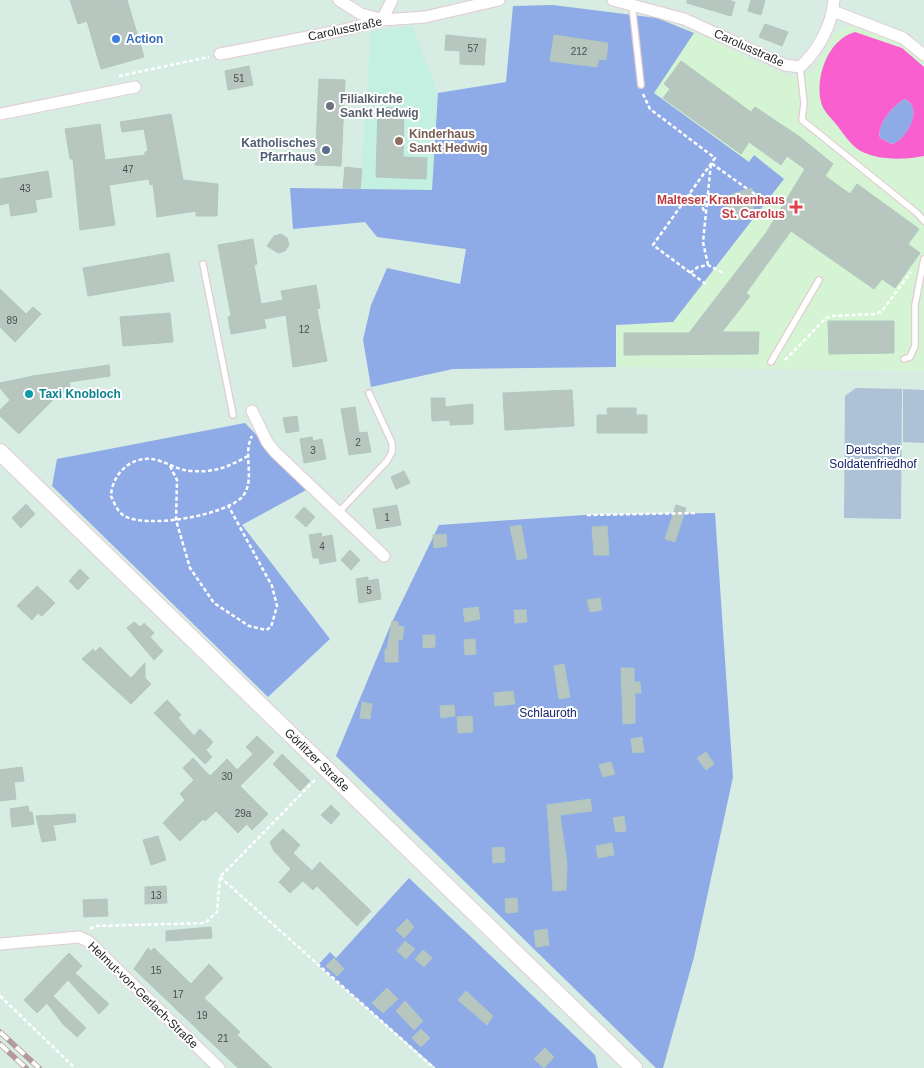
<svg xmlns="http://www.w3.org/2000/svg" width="924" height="1068" font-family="Helvetica,sans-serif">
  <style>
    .education { fill: #c4f0e2 }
    .medical { fill: #d4f4d3 }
    .green { fill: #8eabe8 }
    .cemetery { fill: #adc1d7 }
    .water { fill: #f95fce; fill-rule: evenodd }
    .building { fill: #b7c7c0; stroke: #b1c7bf }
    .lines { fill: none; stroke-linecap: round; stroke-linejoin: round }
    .lane-casing { stroke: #e2ccd0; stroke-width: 8 }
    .street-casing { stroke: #e2ccd0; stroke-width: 13 }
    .secondary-casing { stroke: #e2ccd0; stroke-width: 18 }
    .path { stroke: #fff; stroke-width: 2.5; stroke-dasharray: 4 2.5; stroke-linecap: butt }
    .lane { stroke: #fff; stroke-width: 5.5 }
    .street { stroke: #fff; stroke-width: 11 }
    .secondary { stroke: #fff; stroke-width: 16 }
    .rail-casing { stroke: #b49a9d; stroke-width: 5.5 }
    .rail { stroke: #fff; stroke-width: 4; stroke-dasharray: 11; stroke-linecap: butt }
    .shop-dot { fill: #3f7fe0; stroke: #fff; stroke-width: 2 }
    .worship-dot { fill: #6b7280; stroke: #fff; stroke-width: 2 }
    .education-dot { fill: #8d6e63; stroke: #fff; stroke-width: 2 }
    .service-dot { fill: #5c6f8a; stroke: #fff; stroke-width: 2 }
    .health-dot { fill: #e0444e; stroke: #fff; stroke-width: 2 }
    .culture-dot { fill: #0f9aa8; stroke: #fff; stroke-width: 2 }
    .labels { text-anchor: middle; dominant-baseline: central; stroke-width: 4; stroke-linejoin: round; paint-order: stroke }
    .number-label { font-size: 10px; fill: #4b4f4d }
    .street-label { font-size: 12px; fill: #272727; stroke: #fff }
    .shop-label { font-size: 12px; font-weight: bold; fill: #366cbe; stroke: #fff; text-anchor: start }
    .worship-label { font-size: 12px; font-weight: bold; fill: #5b616d; stroke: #fff; text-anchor: start }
    .education-label { font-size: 12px; font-weight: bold; fill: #785e54; stroke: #fff; text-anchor: start }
    .service-label { font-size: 12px; font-weight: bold; fill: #4e5e75; stroke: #fff; text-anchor: end }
    .health-label { font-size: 12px; font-weight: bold; fill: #be3a42; stroke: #fff; text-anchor: end }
    .culture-label { font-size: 12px; font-weight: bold; fill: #0d838f; stroke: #fff; text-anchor: start }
    .park-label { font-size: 12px; fill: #132469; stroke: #fff }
  </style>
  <rect width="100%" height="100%" fill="#d7ece3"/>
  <path class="education" d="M412,26l26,67 -6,97 -72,-1 11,-158z"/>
  <path class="medical" d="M553,5l104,13 55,22 77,37 24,-5 21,-38 13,-8 15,1 42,18 20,17v309l-308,-4v-42l57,-3 -160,-316z"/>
  <path class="green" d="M553,5l104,13 37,15 -40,60 95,69 5,-7 30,24 -111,143 -57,3v42l-163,2 -82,18 -8,-47 8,-35 16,-37 73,16 6,-35 -89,-12 -12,-15 -72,7 -3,-41 142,2 6,-97 68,-11 7,-76z
    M905,99c19,10 2,41 -13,45l-12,-6c-4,-13 14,-34 25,-39z
    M245,423l63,66 -66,36 88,114 -62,58 -216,-211 5,-27z
    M715,513l18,264 -39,180 -31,111h-7l-320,-312 55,-132 48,-99 145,-10z
    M409,878l186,177 3,13h-162l-118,-103 12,-13 6,6z"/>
  <path class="cemetery" d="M856,388l46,1 -1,130 -57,-1 1,-122z
    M903,389l21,1v53l-21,-1z"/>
  <path class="water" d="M855,32l47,16 22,19v89c-19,4 -51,5 -68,-8 -7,-6 -14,-16 -20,-24 -5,-6 -13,-13 -15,-22 -6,-25 7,-63 34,-70zM905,99c19,9 2,41 -13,45l-12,-6c-4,-13 14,-34 25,-39z"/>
  <path class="building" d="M70,0h57l17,57 -43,12 -14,-48 -9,3z
    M687,0h41l7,2 -4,14 -44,-13z
    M751,0h14l-4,15 -13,-4z
    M765,24l23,8 -6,14 -23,-9z
    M446,35l40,4 -2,26 -24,-1v-13l-15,-1z
    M554,35l54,8 -2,17 -7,-1 -2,8 -47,-6z
    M681,61l70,51 4,-5 45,30 33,27 -8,12 25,18 7,-10 62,45 -11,15 12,9 -25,35 -13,-9 -8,10 -83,-58 -45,62 4,3 -28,36h37l-1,22 -134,1v-22h65l77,-100 39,-64 -18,-13 -6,9 -32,-23 -8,12 -78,-56 7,-9 -6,-5z
    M249,66l4,19 -25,5 -3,-19z
    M319,79l26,1 -4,86 -26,-1z
    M378,107l26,2 -1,48 24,1 -1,21 -50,-2z
    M171,114l12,66 35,4 -1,32h-21v-5l-39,6 -4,-33 -3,1 -1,-6 -40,6 6,40 -35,5 -7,-71h-3l-5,-30 35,-5 5,36 40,-5v-3l3,-1 -4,-22 -22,3 -2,-10z
    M345,167l17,2 -2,20 -17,-1z
    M48,171l4,26 -17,3 2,12 -26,4 -2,-13 -9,2v-26z
    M752,188l2,22 -7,9 -11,1 -9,-7 -2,-10 7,-9z
    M281,234l6,4 2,7 -4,6 -7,2 -11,-7 7,-10z
    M253,239l4,25 -3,1 7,39 22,-4 -2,-9 35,-6 4,23 -3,1 10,52 -34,6 -7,-52 -22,4 2,9 -35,6 -3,-17 3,-1 -13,-71z
    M169,253l5,28 -86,15 -5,-28z
    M0,289l26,25 7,-7 8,7 -26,28 -15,-15z
    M170,313l3,29 -50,4 -3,-29z
    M828,321h66v32l-65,1z
    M109,365l1,11 -41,6 2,10 -11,1 -41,41 -19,-18v-6l10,-10 -10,-12v-5l33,-7z
    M572,390l2,36 -69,4 -2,-37z
    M431,398h14v9l28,-3v20l-23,1v-5l-18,1z
    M355,407l4,26 8,-1 4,20 -22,3 -8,-46z
    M607,408h29v7h11v18h-50v-18h11z
    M297,416l2,15 -13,2 -3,-15z
    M312,437l1,4 9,-2 4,20 -22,4 -4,-24z
    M404,471l6,12 -14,6 -5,-12z
    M26,504l9,10 -14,14 -9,-10z
    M397,505l4,20 -24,4 -4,-20z
    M676,505l10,3 -11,34 -10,-3z
    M304,507l11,10 -9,10 -11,-10z
    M521,525l6,33 -10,2 -7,-33z
    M607,526l2,29h-15l-2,-28z
    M321,533l1,4 10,-2 4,26 -16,3 -1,-6h-6l-4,-23z
    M446,534l1,12 -13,2 -1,-13z
    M350,550l10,10 -9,10 -10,-10z
    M80,569l9,9 -11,12 -9,-9z
    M368,577v4l10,-2 3,20 -22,4 -3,-24z
    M37,586l18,17 -13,13 -4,-3 -6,7 -15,-14z
    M600,598l2,12 -12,2 -3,-12z
    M478,607l2,12 -15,3 -2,-13z
    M514,610h12l1,12 -12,1z
    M392,621l6,1v4l6,1 -2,13 -4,-1v23h-13v-13h2z
    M134,622l6,5 4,-4 10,10 -4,4 13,14 -9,9 -27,-32z
    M423,635h12v12l-12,1z
    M475,639l1,15 -11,1 -1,-15z
    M100,647l31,31 14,-15v15l6,6 -20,20 -49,-45 11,-10 2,3z
    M564,664l6,33 -11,2 -5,-33z
    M621,668h13v14h6l1,11h-6v30l-12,1z
    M513,691l2,13 -20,2 -1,-13z
    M167,700l14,15 -3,3 16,18 6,-7 13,13 -7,8 6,7 -7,7 -51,-51z
    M362,702l10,2 -2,15 -10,-1z
    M454,705l1,11 -14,2 -1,-12z
    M472,716l1,16 -15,1 -1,-16z
    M257,736l17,16 -34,34 28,28 -16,16 -5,-6 -9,9 -22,-22 -11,10 -2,-2 -23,22 -17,-18 22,-23 -5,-6 14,-14 -11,-12 10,-10 17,18 17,-17 10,11 16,-16 -7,-7z
    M642,737l2,15 -11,1 -2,-14z
    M706,752l8,12 -8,6 -9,-12z
    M282,754l28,27 -10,10 -27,-27z
    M611,762l4,12 -12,3 -4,-12z
    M22,767l2,14 -10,1 2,17 -16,2v-31z
    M590,799l2,12 -32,4 7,49 -1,26 -13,1 -6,-86z
    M331,805l9,9 -9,10 -10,-9z
    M28,806l1,6h3l2,12 -22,3 -2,-18z
    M75,814l1,8 -23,3 3,15 -14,2 -6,-26z
    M624,816l2,15 -10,1 -3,-14z
    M283,829l17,16 -7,8 19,18 8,-9 51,49 -14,15 -40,-40 -4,4 -10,-9 -13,12 -11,-11 12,-13 -17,-18 -4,-9z
    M158,836l8,24 -15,5 -8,-25z
    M612,843l2,12 -16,3 -2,-12z
    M504,847l1,15 -12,1 -1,-15z
    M166,886l1,17 -22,1v-17z
    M517,898l1,14 -12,1 -1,-14z
    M107,899l1,17 -24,1 -1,-17z
    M407,919l7,8 -10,11 -8,-8z
    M211,927l1,11 -46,3v-10z
    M547,929l2,16 -13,2 -2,-16z
    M405,941l10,8 -9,10 -9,-8z
    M148,948l3,3 3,-3 37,36 18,-20 14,14 -19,20 36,34 -3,3 35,33h-34l-104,-99z
    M423,950l9,8 -8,9 -9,-8z
    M69,953l13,13 -7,7 34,31 -10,10 -31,-34 -15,16 33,32 -9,9 -14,-13 -16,-21 -10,10 -13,-13z
    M334,958l10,11 -7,7 -11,-10z
    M387,988l11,11 -15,14 -11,-10z
    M466,991l27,25 -6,9 -29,-25z
    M405,1001l18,20 -9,9 -18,-19z
    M421,1029l9,9 -9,9 -9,-9z
    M545,1048l9,9 -10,11 -10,-9z"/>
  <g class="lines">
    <g class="lane-casing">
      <path id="lane" d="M632,5l9,80
        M800,67l4,36 -2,17 115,93 7,8
        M203,264l30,151
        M904,359l6,-2 5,-11v-41l9,-46
        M771,362l48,-82
        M338,513l49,-52 5,-9v-9l-23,-50"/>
    </g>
    <g class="street-casing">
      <path id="street" d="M339,0l22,14 19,5
        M613,0l71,19 101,46 15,2c18,-16 32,-42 34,-67
        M833,11l70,27 21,17
        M382,20l10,-20
        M220,54l119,-23 43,-11 43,-3 74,-17
        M0,114l135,-27
        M252,411l15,31 8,10 109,104
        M0,944l79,-7 9,4 131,127"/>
    </g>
    <g class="secondary-casing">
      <path id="secondary" d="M0,452l634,616"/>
    </g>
    <path class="path" d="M119,76l90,-19
      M643,94l7,15 65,49 -62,87 54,40
      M752,192l16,12
      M689,194l12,9 3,8
      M708,265l-5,-23 8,-79 38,27
      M690,273l8,-6 10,-2 17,9
      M785,360l41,-42 5,-2 44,-2 7,-3 29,-39
      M248,456c-18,10 -34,17 -55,15 -13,0 -21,-6 -33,-10 -25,-9 -48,11 -49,35 3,6 6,15 12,19 21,15 105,0 120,-19 13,-18 -1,-41 9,-60
      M170,466l7,14 -1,40 14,48 24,35 35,23 17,4 5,-3 6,-21 -5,-20 -43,-79
      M587,515l109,-2
      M220,877l214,191
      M90,929l5,-3 110,-3 12,-11 3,-35 96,-98
      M0,996l75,72"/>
    <use href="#lane" class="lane"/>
    <use href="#street" class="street"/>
    <use href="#secondary" class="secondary"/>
    <g class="rail-casing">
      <path id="rail" d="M0,1032l39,36
        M0,1044l26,24"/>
    </g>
    <use href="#rail" class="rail"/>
  </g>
  <circle class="shop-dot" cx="116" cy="39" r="5"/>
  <circle class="worship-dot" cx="330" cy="106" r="5"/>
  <circle class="education-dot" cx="399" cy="141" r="5"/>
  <circle class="service-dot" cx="326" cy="150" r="5"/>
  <path class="health-dot" d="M793.5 199.5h5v5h5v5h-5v5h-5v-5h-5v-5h5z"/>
  <circle class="culture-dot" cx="29" cy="394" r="5"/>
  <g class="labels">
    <g class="number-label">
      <text x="473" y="48">57</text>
      <text x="579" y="51">212</text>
      <text x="239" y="78">51</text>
      <text x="128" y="169">47</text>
      <text x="25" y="188">43</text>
      <text x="12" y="320">89</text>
      <text x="304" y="329">12</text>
      <text x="358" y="442">2</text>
      <text x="313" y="450">3</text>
      <text x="387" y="517">1</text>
      <text x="322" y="546">4</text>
      <text x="369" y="590">5</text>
      <text x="227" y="776">30</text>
      <text x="243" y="813">29a</text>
      <text x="156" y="895">13</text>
      <text x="156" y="970">15</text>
      <text x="178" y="994">17</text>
      <text x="202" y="1015">19</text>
      <text x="223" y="1038">21</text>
    </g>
    <g class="street-label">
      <text transform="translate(345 29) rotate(-12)">Carolusstraße</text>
      <text transform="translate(749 48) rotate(24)">Carolusstraße</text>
      <text transform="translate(317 760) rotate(44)">Görlitzer Straße</text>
      <text transform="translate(143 995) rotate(44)">Helmut-von-Gerlach-Straße</text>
    </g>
    <g class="shop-label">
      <text x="126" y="39">Action</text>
    </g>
    <g class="worship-label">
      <text x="340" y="99">Filialkirche<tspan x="340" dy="14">Sankt Hedwig</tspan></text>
    </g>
    <g class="education-label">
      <text x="409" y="134">Kinderhaus<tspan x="409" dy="14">Sankt Hedwig</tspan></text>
    </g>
    <g class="service-label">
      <text x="316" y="143">Katholisches<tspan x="316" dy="14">Pfarrhaus</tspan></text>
    </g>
    <g class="health-label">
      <text x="785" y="200">Malteser Krankenhaus<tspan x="785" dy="14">St. Carolus</tspan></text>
    </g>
    <g class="culture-label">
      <text x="39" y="394">Taxi Knobloch</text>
    </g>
    <g class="park-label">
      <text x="873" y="450">Deutscher<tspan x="873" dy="14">Soldatenfriedhof</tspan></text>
      <text x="548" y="713">Schlauroth</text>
    </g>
  </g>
</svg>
